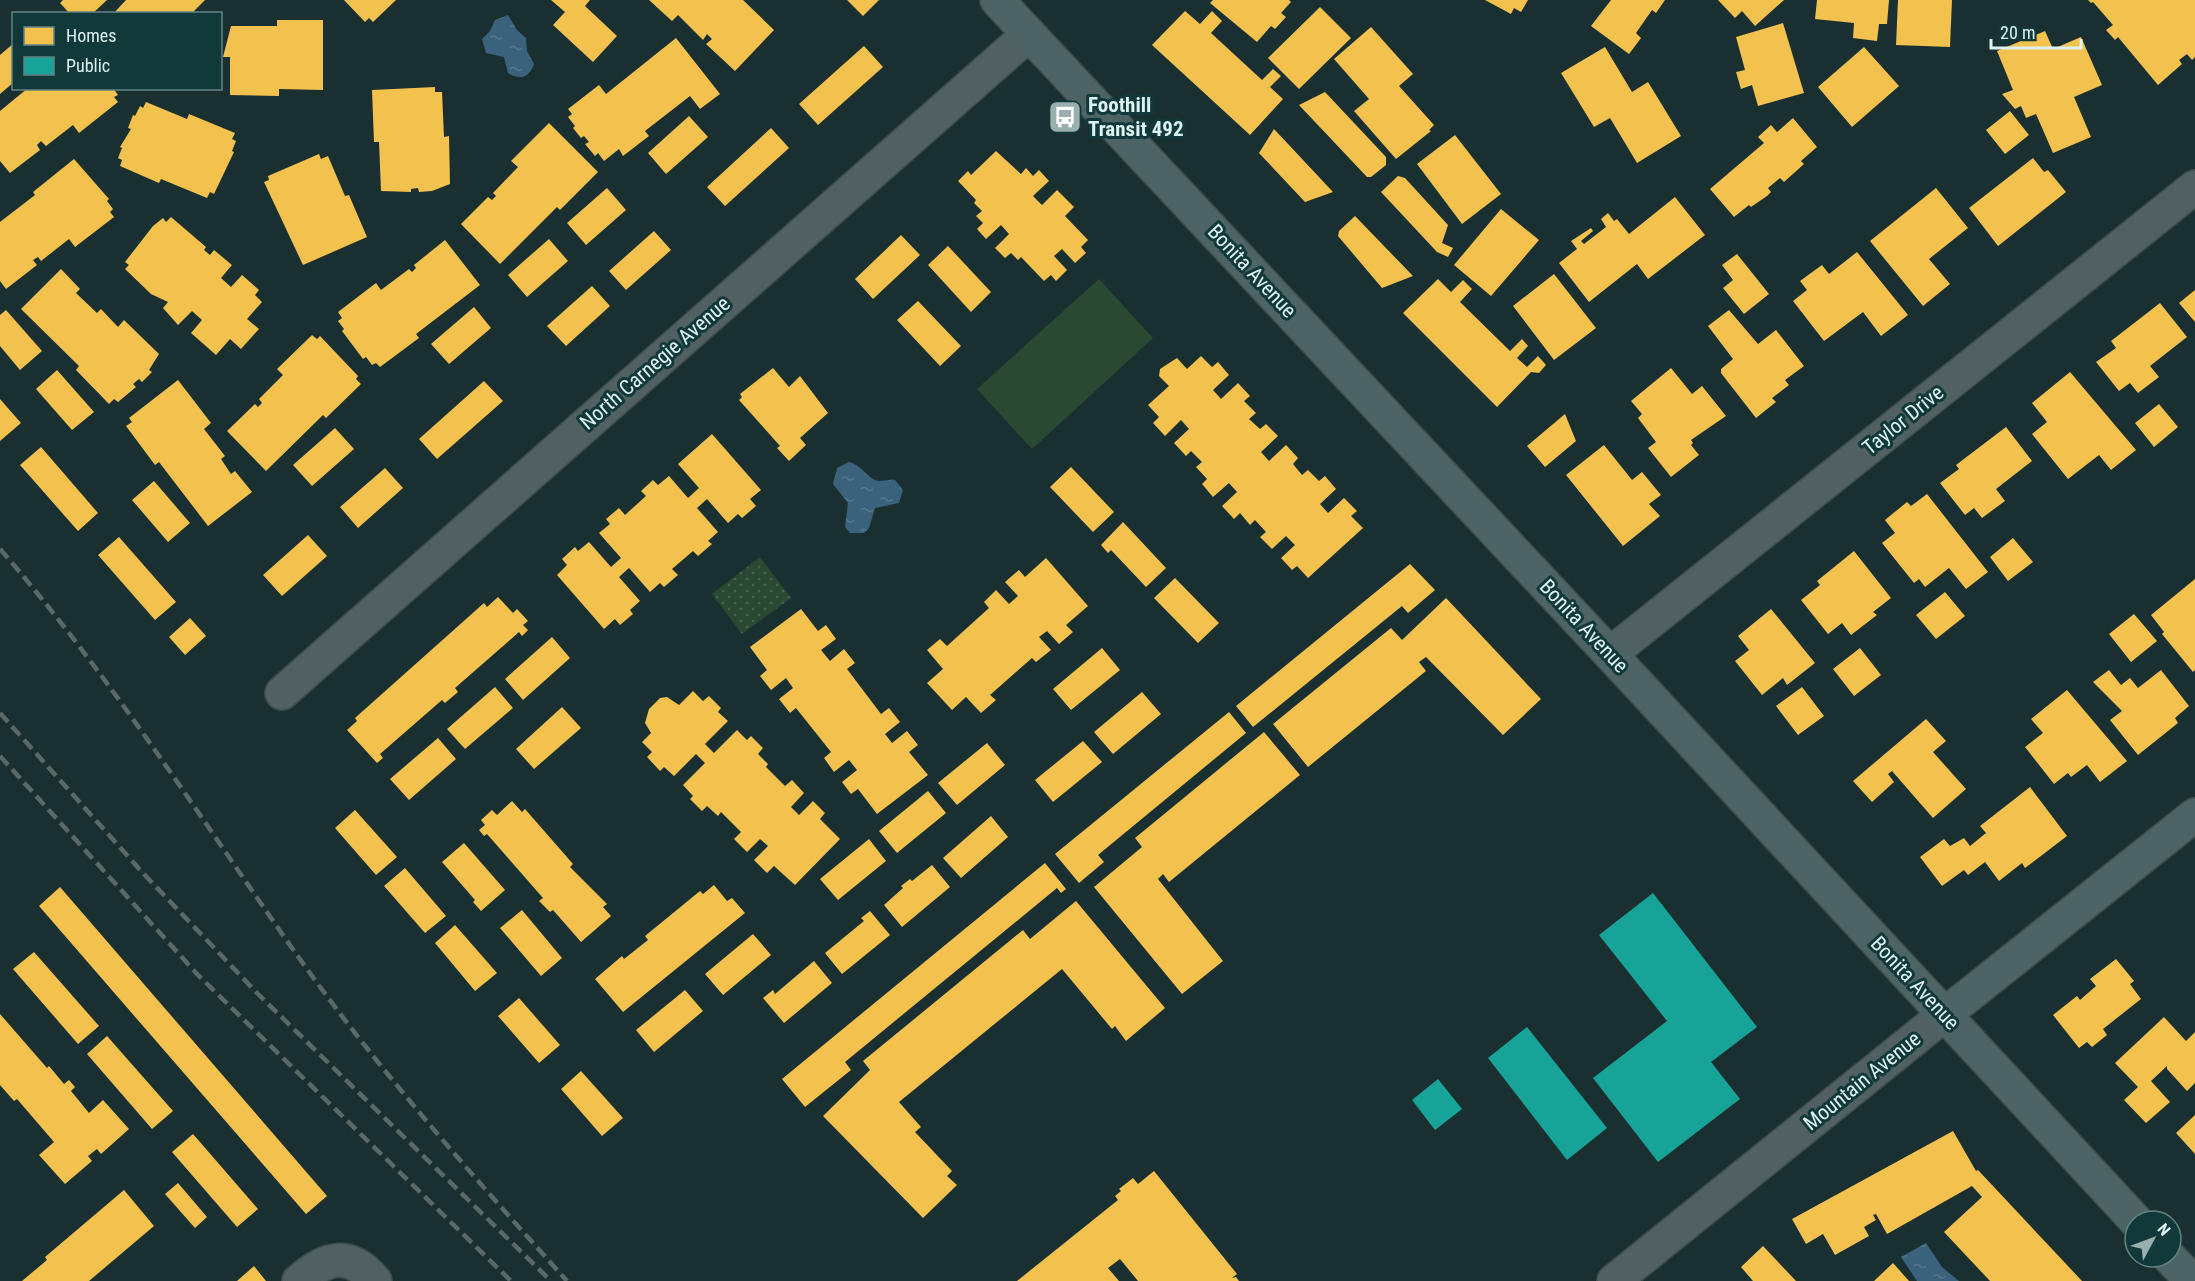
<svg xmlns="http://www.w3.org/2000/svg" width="2195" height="1281" font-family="'Roboto Condensed',sans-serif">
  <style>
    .green { fill: #2a4932 }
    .park { fill: url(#park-dots) }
    .water { fill: url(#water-ripples) }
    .homes { fill: #f2c14e }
    .public { fill: #17a398 }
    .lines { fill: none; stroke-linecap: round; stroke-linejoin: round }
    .minor-casing { stroke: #3b4c4b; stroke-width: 36 }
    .major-casing { stroke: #3b4c4b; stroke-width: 36 }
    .minor { stroke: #516161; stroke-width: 33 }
    .major { stroke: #4d6364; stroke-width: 33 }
    .rail { stroke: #5b6868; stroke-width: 4.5; stroke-dasharray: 12 6; stroke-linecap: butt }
    .labels { text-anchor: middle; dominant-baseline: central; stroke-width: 6; stroke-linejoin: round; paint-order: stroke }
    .poi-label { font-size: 21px; font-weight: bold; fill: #ddf2f1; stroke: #113939; text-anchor: start }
    .street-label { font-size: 21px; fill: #ddf2f1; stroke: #113939 }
  </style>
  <defs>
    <pattern id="park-dots" width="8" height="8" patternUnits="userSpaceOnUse" patternTransform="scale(1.5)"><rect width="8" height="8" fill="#2a4932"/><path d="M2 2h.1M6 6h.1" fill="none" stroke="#486450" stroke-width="1.8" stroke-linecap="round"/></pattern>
    <pattern id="water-ripples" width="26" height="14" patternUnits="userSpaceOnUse" patternTransform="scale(1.5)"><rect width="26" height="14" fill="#3b627c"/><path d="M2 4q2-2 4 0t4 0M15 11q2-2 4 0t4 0" fill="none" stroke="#57798f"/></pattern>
  </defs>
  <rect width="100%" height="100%" fill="#1a3030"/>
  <path class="green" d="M1099,279l54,59 -121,111 -55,-60z"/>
  <path class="park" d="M760,557l31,41 -49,36 -30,-40z"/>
  <path class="water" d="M508,15l9,15 9,8 1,13 7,13c-4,13 -14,17 -26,9l-4,-16 -18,-4 -4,-14 8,-8 5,-11z
    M849,462c13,3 21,19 30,19 5,0 11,-2 16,-1l8,10 -4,13 -24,5 -6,20 -5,5h-14l-5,-6 3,-24 -15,-19 4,-16z
    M1926,1243l16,24 17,14h-42l-16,-24z"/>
  <path class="homes" d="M63,0h44l-15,14h-22l-10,-11z
    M126,0h79l-14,14h-78z
    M344,0h52l-23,22 -4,-4 -4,4z
    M551,0h39l-5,6 32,30 -24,26 -40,-37 12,-13z
    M649,0h94l31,30 -39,41 -29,-27 6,-5 -5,-5 -4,6 -25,-25 -6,6z
    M847,0h32l-16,16z
    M1213,0h76l2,2 -10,11 5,4 -11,12 -4,-3 -14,16 -47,-39z
    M1485,0h43l-7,12 -7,-4 -3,6z
    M1611,0h54l-9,13 -4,-3 -16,23 5,5 -12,16 -38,-28z
    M1718,0h66l-29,26 -13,-15 -7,7z
    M1817,0h72l-2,24h-8l-2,17 -24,-3 1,-15 -39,-4z
    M1898,0h54l-2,47 -54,-2z
    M2088,0h107v57l-3,3 -5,-6 -8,6 3,4 -24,21 -40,-48 -3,3 -9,-10 7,-5 -20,-23 -2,1z
    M1320,7l31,31 -52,51 -31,-31z
    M1185,11l15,13 12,-13 10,10 -11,12 51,47 11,-11 8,7 -11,11 13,12 -33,36 -98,-90z
    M277,20h46v70l-44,-1v7l-49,-1v-38h-7l8,-31h46z
    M1783,23l21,70 -46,13 -6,-21 -11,4 -5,-17 9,-2 -9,-33z
    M1371,27l42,47 -14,12 35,39 -5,5 2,1 -35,28 -42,-48 15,-12 -35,-40z
    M2045,31l8,18 28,-12 21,48 -28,12 17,40 -38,16 -17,-39 -10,4 -5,-12 -6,3 -13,-15 11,-4 -16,-39z
    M676,38l44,56 -20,15 -10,-13 -45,35 4,5 -26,20 -4,-7 -15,12 -6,-8 -3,3 -10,-12 4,-2 -5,-6 -3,2 -8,-10 2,-2 -7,-9 4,-3 -4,-5 31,-24 7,9z
    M14,43v39l-14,12v-39z
    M864,46l19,21 -65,58 -19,-21z
    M1605,47l27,45 16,-10 33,54 -44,27 -27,-45 -16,9 -33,-54z
    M1864,47l35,39 -47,41 -34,-40z
    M435,87v5h7l2,45 5,-1 1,48 -18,7 -13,1 -1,-4 -7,1v3l-30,-1 -2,-49h-5l-2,-52z
    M28,88h85l5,7 -4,2 4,5 -39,31 -6,-8 -27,21 -5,-5 -4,4 3,5 -30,23 -10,-12v-50z
    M1325,92l61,65v8l-15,12h-4l-68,-72z
    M146,102l41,17 2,-5 46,19 -3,6 4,2 -4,10 2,1 -20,42 -4,-2 -3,6 -46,-19 -2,4 -39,-17 2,-6 -4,-2 4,-10 -2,-1 11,-18 -3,-1 5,-13 2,1 5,-10 3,2z
    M2010,111l19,24 -24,19 -19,-24z
    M689,116l19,21 -42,37 -18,-21z
    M1793,118l24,29 -16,14 3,3 -20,18 -4,-4 -12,10 3,4 -4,4 -16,11 -2,-2 -15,12 -24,-28 54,-46 -6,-6 13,-12 6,7z
    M549,123l49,49 -38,38 -3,-3 -57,57 -39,-40 27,-27 4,3 4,-4 -3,-3 25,-26 -7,-6z
    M771,128l18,20 -64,58 -18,-19z
    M1274,129l59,63 -28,10 -46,-49z
    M1455,135l46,59 -39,30 -45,-60z
    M996,151l25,23 5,-6 7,8 6,-6 10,11 -16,15 9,9 15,-15 17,17 -9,9 23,24 -7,7 5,6 -11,10 -13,-14 -8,7 13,14 -11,11 -5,-6 -7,6 -23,-24 -3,3 -7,-7 -6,5 -10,-10 14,-14 -8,-9 -15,14 -9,-10 6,-6 -7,-7 6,-5 -8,-8 2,-3 -18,-19 10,-10 3,4z
    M319,154l2,5 7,-3 17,40 4,-1 18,42 -64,28 -39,-83 5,-2 -1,-4z
    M2033,158l11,14 4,-2 18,22 -68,54 -29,-38z
    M74,159l35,40 -2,2 6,8 -3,3 4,5 -39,30 -6,-8 -28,22 -3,-4 -5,3 4,5 -31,24 -6,-8v-59l35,-27 -2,-3z
    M1398,176l7,2 43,47 -6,18 11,5 -5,9 -11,-5 -56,-60z
    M607,188l19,22 -40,35 -19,-22z
    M1936,188l32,40 -39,31 21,25 -27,22 -53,-65z
    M1675,197l30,38 -57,44 -11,-15 -48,38 -30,-39 18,-14 -6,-8 20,-13 2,3 -12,10 3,3 22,-17 -5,-8 7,-6 6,8 3,-2 12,15z
    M1501,209l38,31 -48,56 -37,-31z
    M1355,216l58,60 -31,12 -44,-52 1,-5z
    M171,217l35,30 -2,3 6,5 4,-5 18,15 -11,13 10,9 11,-12 17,15 -4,5 7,7 -15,17 12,10 -18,20 -11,-10 -14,16 -25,-22 11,-13 -10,-9 -14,14 -15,-17 5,-6 -17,-8 -26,-25 4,-4 -4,-3 28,-36 10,-8 3,4z
    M654,231l17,19 -45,40 -17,-19z
    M901,235l19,20 -47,44 -18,-20z
    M549,239l19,22 -41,36 -19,-22z
    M445,240l35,45 -64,49 3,4 -39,29 -4,-4 -4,2 -6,-8 -3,2 -21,-28 2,-2 -6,-8 4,-3 -4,-6 38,-29 5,7 28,-21 3,3 4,-4 -2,-3z
    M948,246l43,46 -20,20 -43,-47z
    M1857,252l51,63 -27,21 -18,-24 -39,29 -31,-40 14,-11 -7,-9 22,-16 7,9z
    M1737,254l32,40 -25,20 -21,-26 10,-8 -11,-15z
    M61,269l19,20 -4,4 21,20 4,-4 17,18 6,-7 35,34 -10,16 3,2 -10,10 -3,-3 -6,5 3,3 -18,15 -4,-3 -5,5 -33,-34 3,-4 -58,-57z
    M1554,274l42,54 -42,32 -41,-54z
    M1438,279l13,13 12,-12 9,9 -12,13 50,49 12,-12 6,7 -11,12 10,9 11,-11 8,9 -7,8 -8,-1 -34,35 -94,-94z
    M592,286l18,20 -44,40 -19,-20z
    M2195,290v32l-16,-19z
    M918,301l43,45 -21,20 -43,-46z
    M2160,303l27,34 -37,29 9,11 -21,16 -8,-10 -11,8 -23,-29 20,-14 -5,-7z
    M474,307l17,21 -42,36 -18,-20z
    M6,310l36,41 -22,19 -20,-24v-31z
    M1729,310l29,34 18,-14 28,36 -19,14 4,5 -17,13 4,4 -20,16 -35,-45v-4l12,-10 -25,-33z
    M312,335l5,4 3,-3 38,40 -2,3 5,5 -35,34 -3,-3 -57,56 -39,-40 28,-27 3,3 4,-4 -3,-4 24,-24 -6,-6z
    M1201,356l11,11 6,-5 11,13 -16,15 8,9 17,-16 12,13 -6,5 12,12 -7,6 11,10 6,-5 12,12 -17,16 8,9 17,-16 12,13 -5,6 9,11 6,-5 11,11 6,-5 11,13 -16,15 8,9 16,-15 13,13 -6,5 12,12 -55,50 -11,-12 -5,4 -11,-12 14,-13 -9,-9 -14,13 -12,-12 6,-5 -11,-12 -5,5 -10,-12 -6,6 -12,-13 15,-14 -8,-9 -16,14 -11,-13 5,-5 -11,-12 6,-5 -11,-11 -5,5 -12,-13 15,-14 -8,-9 -16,16 -12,-13 6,-6 -11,-12 21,-19 -10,-10 1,-7 17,-11 10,11z
    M773,368l16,19 11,-11 28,37 -28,25 6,7 -17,16 -12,-13 3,-2 -41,-46 3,-3 -2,-3z
    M1671,368l21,26 10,-8 24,30 -35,24 2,3 -2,2 8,10 -28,22 -23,-29 8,-6 -18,-24 4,-4 -11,-13z
    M57,370l37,42 -22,18 -36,-41z
    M2070,372l66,78 -25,20 -12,-15 -31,24 -36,-45 15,-12 -15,-19z
    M178,380l33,43 -7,6 21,27 -4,3 10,15 4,-3 17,21 -44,34 -49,-64 -4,3 -29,-39 6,-4 -3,-4z
    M484,381l19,20 -66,58 -18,-20z
    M0,399l21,24 -21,18z
    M2159,404l19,23 -24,20 -19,-24z
    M1565,414l11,27 -31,26 -18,-21z
    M2006,427l26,34 -36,28 9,12 -23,17 -8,-10 -9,7 -25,-32 19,-14 -3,-4z
    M335,428l19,21 -42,37 -19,-21z
    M712,434l49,56 -11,9 6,7 -14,12 -4,-4 -10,9 -21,-24 -10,9 21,24 -10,9 4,3 -14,12 -5,-5 -21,18 6,6 -14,12 -4,-4 -10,9 -21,-24 -10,9 21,24 -10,9 3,4 -13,11 -5,-6 -11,10 -47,-54 10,-10 -5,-6 13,-12 3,4 11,-9 22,25 10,-9 -22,-25 11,-9 -4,-5 13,-11 6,7 21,-19 -5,-5 12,-11 5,5 11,-9 19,22 11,-10 -21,-24z
    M1604,445l28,35 10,-8 19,23 -12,9 11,12 -37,30 -57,-71z
    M41,447l57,66 -20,18 -58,-66z
    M1071,467l43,45 -21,20 -43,-45z
    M385,468l18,20 -45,40 -18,-21z
    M154,481l36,42 -22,19 -36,-42z
    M1927,494l61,78 -22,17 -17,-21 -24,19 -6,-8 -5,4 -32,-40 13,-10 -10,-13 22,-18 4,4z
    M1123,522l43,46 -20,19 -35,-37 -3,3 -7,-8z
    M308,535l19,21 -45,40 -19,-21z
    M119,537l57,65 -21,18 -57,-65z
    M2013,538l20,24 -25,19 -18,-24z
    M1854,551l37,47 -18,14 4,3 -26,20 -9,-12 -14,11 -27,-34 19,-15 -3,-4z
    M1046,558l42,48 -22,19 7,7 -14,12 -12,-13 -8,6 12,13 -15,12 -4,-4 -42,37 6,5 -15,13 -15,-16 -14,13 -25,-27 16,-14 -16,-19 13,-11 7,7 42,-38 -5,-6 12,-12 13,14 9,-8 -13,-14 14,-12 6,7z
    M1410,564l25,26 -27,23 -6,-7 -149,121 -17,-21z
    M1175,578l44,45 -21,20 -44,-45z
    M2195,579v91l-2,2 -31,-38 2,-2 -13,-17z
    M1945,592l20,24 -29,23 -20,-24z
    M498,597l15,16 4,-4 11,12 -5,4 5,5 -6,6 -3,-4 -64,56 3,4 -13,11 -3,-3 -62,54 3,4 -6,5 -30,-33 10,-9 -2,-3 129,-115 3,4z
    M1446,598l95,101 -38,36 -77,-78 -7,5 7,9 -118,96 -35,-43 118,-96 11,12z
    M801,609l17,22 8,-6 10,14 -15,11 9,11 14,-12 11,14 -8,6 34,45 8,-6 11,14 -15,12 7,9 15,-12 11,14 -9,7 19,23 -51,39 -19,-25 -7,5 -9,-12 15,-12 -8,-10 -15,12 -10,-14 7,-6 -35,-44 -6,5 -11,-14 14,-11 -7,-10 -15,12 -11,-14 7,-6 -17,-23z
    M1771,609l44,54 -28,22 -4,-7 -21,17 -27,-34 14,-11 -11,-14z
    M2134,614l23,27 -26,21 -22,-28z
    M190,618l16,18 -21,19 -16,-18z
    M552,637l18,21 -47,42 -18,-21z
    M1102,648l18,22 -49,40 -18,-21z
    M1860,648l21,27 -27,21 -21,-27z
    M2109,670l12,15 9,-7 8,10 23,-18 28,36 -14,12 3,5 -40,32 -28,-35 12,-9 -29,-29z
    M495,687l18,21 -48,41 -18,-20z
    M1802,687l22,29 -26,19 -22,-29z
    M2067,690l60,71 -27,21 -13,-17 -16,12 -3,-4 -14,11 -29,-37 18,-14 -12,-14z
    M693,691l10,10 6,-5 12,12 -3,4 10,9 -23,23 9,9 23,-23 10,10 4,-4 12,12 -5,6 10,10 -2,3 19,19 7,-6 12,13 -13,14 8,8 14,-14 12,12 -5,6 20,20 -45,46 -21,-19 -7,7 -13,-13 14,-14 -8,-7 -13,13 -13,-13 7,-7 -20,-20 -3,4 -11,-10 -5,5 -12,-12 3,-3 -10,-11 22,-22 -9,-9 -22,22 -10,-9 -4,4 -13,-14 5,-5 -10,-10 9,-9 -6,-10 4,-14 11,-11 7,-1 12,8z
    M1142,692l19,22 -48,40 -19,-22z
    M562,707l19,21 -47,41 -18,-20z
    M1229,712l17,21 -148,122 6,7 -25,21 -24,-29z
    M1926,719l20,22 -13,11 33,37 -33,29 -41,-47 -4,3 6,8 -22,20 -19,-21z
    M1264,732l36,43 -131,107 -6,-8 -5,5 65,82 -41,33 -88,-107 48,-40 -7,-9z
    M438,738l18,21 -47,41 -19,-21z
    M1083,741l19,21 -49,40 -18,-22z
    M987,743l18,22 -48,40 -19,-22z
    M2030,787l37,49 -42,32 -3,-5 -23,18 -14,-19 -17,13 -4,-5 -22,16 -22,-29 24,-18 6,7 14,-8 6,8 16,-13 -6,-7z
    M928,791l18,22 -49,40 -18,-22z
    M512,801l10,11 3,-3 48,55 -3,3 37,37 -4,3 8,9 -30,26 -28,-32 -3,2 -11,-11 4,-3 -56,-64 -3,2 -5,-6 6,-5 -4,-5 11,-10 5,5z
    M355,810l42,47 -21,18 -41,-47z
    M991,816l17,21 -47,41 -18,-20z
    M869,839l17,22 -48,39 -18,-21z
    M464,843l41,47 -24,21 -8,-9 2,-2 -33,-38z
    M1045,863l21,26 -5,4 -4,-5 -212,174 6,8 -46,37 -23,-28z
    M932,865l18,22 -48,40 -18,-22 19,-17 -2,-2 9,-7 2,2z
    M405,868l41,48 -21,17 -41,-47z
    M714,885l13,16 5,-3 13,15 -122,99 -28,-33 27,-23 2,3 24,-19 -3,-4 55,-45 3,3z
    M60,887l267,309 -21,18 -267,-308z
    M1076,901l89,107 -39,33 -11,-15 -3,3 -50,-60 -163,133 22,25 -6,5 37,39 -5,5 10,9 -34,33 -100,-102 47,-46 -7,-9 160,-131 7,9z
    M522,910l40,48 -21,18 -41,-48z
    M870,911l20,24 -48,39 -17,-21 39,-32 -3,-3z
    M455,925l42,48 -22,18 -40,-48z
    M753,934l18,21 -48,40 -18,-21z
    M34,952l65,74 -21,18 -65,-75z
    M2116,959l18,22 -4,3 11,15 -38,30 4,6 -15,12 -5,-5 -8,6 -26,-33 24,-19 3,4 16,-14 -6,-7z
    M814,961l18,22 -48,40 -21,-25 10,-8 2,4z
    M685,990l18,21 -49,41 -18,-22z
    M519,998l41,47 -21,18 -41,-47z
    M0,1014l47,54 2,-2 15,18 5,-4 6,7 -4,4 18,22 14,-13 26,29 -28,25 -4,-5 -9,7 4,5 -27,23 -26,-29 15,-13 -37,-43 -3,2 -14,-16z
    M2164,1017l22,24 9,-9v51l-8,8 -20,-22v-3l-16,15 19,21 -24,21 -22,-23 14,-13 -23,-24z
    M107,1036l66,75 -21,18 -65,-75z
    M581,1071l42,47 -21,18 -41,-47z
    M2195,1115v39l-19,-21z
    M1953,1131l23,40 2,-1 104,111h-92l-46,-49 38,-35 -10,-11 -85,48 -11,-20 -3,1 3,5 -12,7 5,9 -34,19 -12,-21 -17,10 -14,-25z
    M193,1134l65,75 -21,18 -65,-75z
    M1154,1171l83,103 -5,4 4,-1 3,4h-101l-18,-22 -12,9 11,13h-102l101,-81 -3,-4 6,-5 -2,-2 14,-11 5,6z
    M178,1183l29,34 -12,11 -30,-34z
    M124,1190l30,36 -65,55h-67l25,-21 -2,-3z
    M1763,1246l33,35h-43l-12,-14z
    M1893,1263l16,18h-35z
    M254,1266l12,15h-29z"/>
  <path class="public" d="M1653,893l104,134 -46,35 29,37 -82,63 -65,-84 74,-57 -68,-86z
    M1527,1027l80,101 -40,32 -79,-102z
    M1438,1079l24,30 -27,21 -23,-30z"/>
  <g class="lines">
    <g class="minor-casing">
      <path id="minor" d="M1610,654l585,-467
        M282,693l747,-659
        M299,1281c28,-25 51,-30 76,0
        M1614,1281l330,-266"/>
    </g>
    <g class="major-casing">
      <path id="major" d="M997,0l613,654 526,567
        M1944,1015l251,-200
        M2169,1257l23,24"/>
    </g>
    <use href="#minor" class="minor"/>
    <use href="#major" class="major"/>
    <path class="rail" d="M0,549c110,126 200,269 297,406 82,116 176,221 270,326
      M0,713l142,159 116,122 293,287
      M0,756l197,218 314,307"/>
  </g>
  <defs>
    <g id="bus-square" transform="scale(1.725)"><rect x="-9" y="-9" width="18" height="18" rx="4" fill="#99aead" stroke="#113939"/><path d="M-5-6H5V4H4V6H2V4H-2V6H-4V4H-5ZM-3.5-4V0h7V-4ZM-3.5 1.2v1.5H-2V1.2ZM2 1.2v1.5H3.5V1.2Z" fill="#fff"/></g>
  </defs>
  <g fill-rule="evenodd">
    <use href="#bus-square" x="1065" y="117"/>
  </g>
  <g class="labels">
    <g class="poi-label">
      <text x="1088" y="105">Foothill<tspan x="1088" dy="24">Transit 492</tspan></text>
    </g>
    <g class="street-label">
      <text transform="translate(1252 271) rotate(47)">Bonita Avenue</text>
      <text transform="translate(655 363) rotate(-41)">North Carnegie Avenue</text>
      <text transform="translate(1903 420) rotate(-39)">Taylor Drive</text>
      <text transform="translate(1584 626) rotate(47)">Bonita Avenue</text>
      <text transform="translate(1915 983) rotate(47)">Bonita Avenue</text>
      <text transform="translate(1862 1081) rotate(-39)">Mountain Avenue</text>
    </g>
  </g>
  <rect x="12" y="12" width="210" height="78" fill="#113939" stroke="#638383" stroke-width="1.5"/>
  <rect x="24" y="27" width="30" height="18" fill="#f2c14e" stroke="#638383" stroke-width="1.5"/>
  <text x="66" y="42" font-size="18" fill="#ddf2f1">Homes</text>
  <rect x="24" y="57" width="30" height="18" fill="#17a398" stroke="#638383" stroke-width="1.5"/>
  <text x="66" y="72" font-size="18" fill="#ddf2f1">Public</text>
  <g transform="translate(2153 1239) rotate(49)"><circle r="28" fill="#113939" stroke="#638383" stroke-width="1.5"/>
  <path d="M0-4.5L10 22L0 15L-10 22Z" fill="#99aead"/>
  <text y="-9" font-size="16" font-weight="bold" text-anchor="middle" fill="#ddf2f1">N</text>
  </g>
  <path d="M1991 39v9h90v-9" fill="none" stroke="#ddf2f1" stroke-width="3"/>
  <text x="2000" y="39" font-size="18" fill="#ddf2f1" stroke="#113939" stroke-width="4.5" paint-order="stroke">20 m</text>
</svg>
